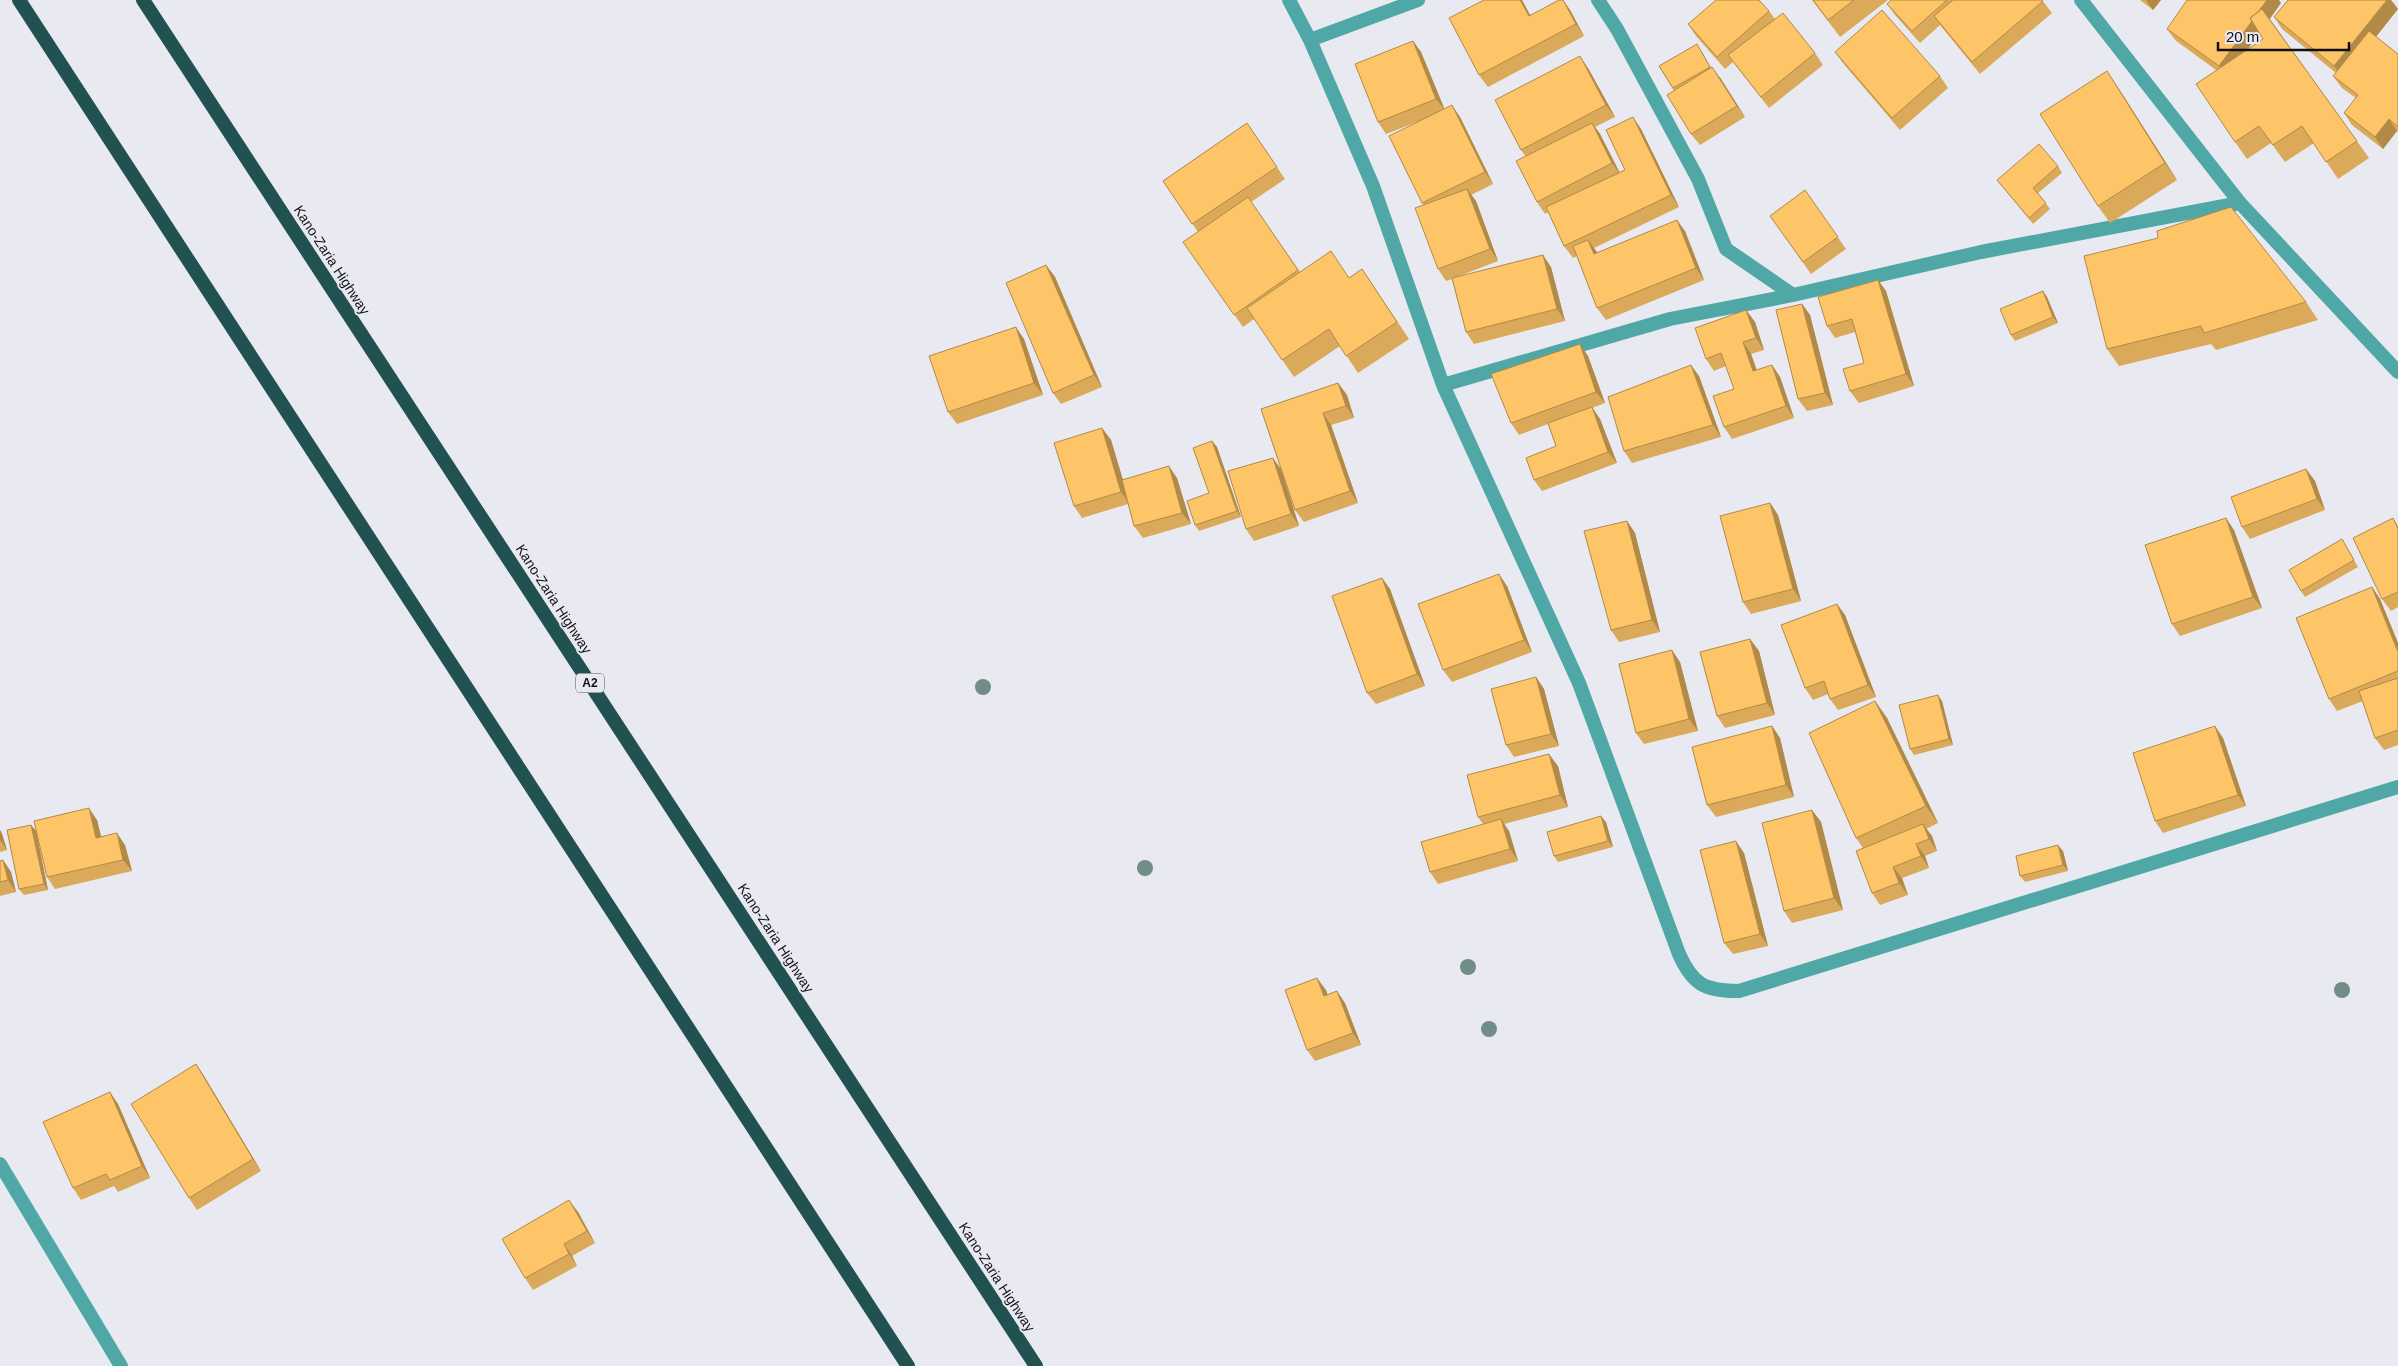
<svg xmlns="http://www.w3.org/2000/svg" width="2398" height="1366" font-family="Arial,sans-serif">
  <style>
    .lines { fill: none; stroke-linecap: round; stroke-linejoin: round }
    .minor { stroke: #4fa8a6; stroke-width: 14 }
    .trunk { stroke: #215150; stroke-width: 14 }
    .tree { fill: #728d87 }
    .wall { fill: #daa959; fill-rule: evenodd }
    .shaded-wall { fill: #b18a48 }
    .building { fill: #fdc567; stroke: #b18a48 }
    .labels { text-anchor: middle; dominant-baseline: central; stroke-width: 4; stroke-linejoin: round; paint-order: stroke }
    .shield { fill: #e9e9f2; stroke: #515156; stroke-width: 1 }
    .shield-label { font-size: 12px; font-weight: bold; fill: #101013 }
    .street-label { font-size: 14px; fill: #101013; stroke: #e9e9f2 }
  </style>
  <rect width="100%" height="100%" fill="#e9e9f2"/>
  <g class="lines">
    <path class="minor" d="M1289,0l21,40 63,146 70,199 136,298 100,271c14,31 26,37 60,37l659,-204
      M1598,0l19,29 81,150 28,70 67,46
      M2081,0l159,203 158,169
      M1310,40l108,-40
      M1443,385l227,-66 123,-24 188,-43 259,-49
      M0,1164l121,202"/>
    <path class="trunk" d="M19,0l889,1366
      M143,0l893,1366"/>
  </g>
  <g class="tree">
    <circle cx="983" cy="687" r="8"/>
    <circle cx="1145" cy="868" r="8"/>
    <circle cx="1468" cy="967" r="8"/>
    <circle cx="2342" cy="990" r="8"/>
    <circle cx="1489" cy="1029" r="8"/>
  </g>
  <path class="wall" d="M1484,0h38l8,15 33,-15 7,10 14,26 -96,51 -9,-12z
    M1812,0h76l-48,37z
    M1891,0h151l10,13 -72,61 -40,-49 -20,18 -25,-28 -8,-11z
    M2140,0h21l-8,10z
    M2288,0h103l7,9 -22,28 22,17v78l-1,-1 -14,18 -31,-24 -8,-12 12,-15 -14,-10 -9,-12 3,-3 -54,-44 -8,-12z
    M2281,3l-11,16 99,139 -31,21 -24,-36 -29,19 -14,-19 -24,16 -12,-17 -19,-72 -41,-30 -8,-11zM2259,33l4,6 -15,10z
    M1769,11l6,8 40,34 8,12 -54,43 -36,-46 -8,7 -29,-33 -8,-12z
    M1413,41l8,11 23,57 16,8 33,67 -22,11 5,6 22,60 -44,17 97,-11 14,54 -91,23 -8,-12 -14,-53 -6,2 -8,-12 -14,-64 -2,-2v-83l-36,14 -8,-12z
    M1701,50l10,18 10,11 24,38 -45,28 -9,-11 -17,-43 -15,-25z
    M1835,52l105,24 8,12 -48,42 -57,-67z
    M1588,68l27,49 -20,10 5,7 19,38 6,-2 16,-41 38,78 -85,41 3,5 88,-22 19,49 -98,40 -9,-12 -20,-52 -4,2 -9,-12 -16,-34 -3,2 -8,-12 -11,-45 -5,-7z
    M2119,89l58,91 -67,43 -12,-17z
    M1247,123l38,56 -34,23 49,70 49,6 13,-9 47,70 -51,34 -18,-27 -46,31 -40,-58 -11,8 -60,-85 15,-10 -35,-51z
    M2058,166l4,7 -24,20 12,16 -17,15 -36,-44z
    M1805,190l41,59 -35,25 -41,-58z
    M2158,238l148,64 12,18 -102,30 -5,-6 -92,22 -12,-17z
    M1046,265l9,12 47,110 -41,17 -8,-11z
    M1878,280l8,11 28,95 -55,17 -9,-12 14,-28 -9,-31 -20,6 -8,-12z
    M2043,291l4,6 11,26 -43,18 -4,-6z
    M1802,304l8,11 23,90 -26,6 -9,-12z
    M1746,310l9,12 9,28 -13,4 6,16 15,-5 8,12 14,41 -62,21 -8,-12 10,-38 -8,-23 -12,5 -8,-12z
    M1024,339l19,56 -86,29 -9,-12z
    M1588,356l17,47 -13,5 8,11 17,44 -75,28 -8,-11 22,-34 -8,-22 -29,11 -8,-12z
    M1699,376l22,61 -89,26 -8,-12z
    M1338,383l9,12 7,23 -23,7 27,78 -54,19 -9,-12 -34,-101z
    M1102,428l9,12 12,40 54,-2 14,46 -48,14 -9,-12 -6,-22 -46,14 -8,-12z
    M1212,441l5,6 24,70 -42,14 -4,-6 14,-32z
    M1281,469l18,57 -45,15 -8,-12z
    M2306,469l9,12 10,29 -75,29 -8,-12z
    M1770,503l8,12 23,86 -50,13 -8,-12z
    M2393,518l5,8v81l-7,4 -9,-12z
    M1627,521l8,12 25,99 -41,10 -8,-12z
    M2234,530l28,78 -82,28 -8,-12z
    M2342,539l16,28 -53,30 -4,-6z
    M1382,578l8,11 35,97 -49,18 -9,-11z
    M1507,586l25,66 -80,30 -9,-12z
    M2372,587l8,12 18,44v102l-14,5 -9,-12 -12,-37 -26,10 -8,-12z
    M1837,604l8,11 31,82 -38,13 -8,-11 -2,-5 -15,6 -8,-12z
    M1750,639l9,12 16,64 -50,13 -8,-12z
    M1680,662l18,69 -54,13 -8,-11z
    M1536,677l8,12 15,57 -45,11 -8,-12z
    M1875,701l12,17 51,105 -12,6 6,7 5,15 -12,5 4,12 -27,10 6,17 -28,10 -8,-12 -9,-45 -7,-10z
    M1942,701l11,44 -39,10 -4,-6z
    M1772,726l8,12 14,59 -78,20 -9,-12z
    M2223,738l23,68 -83,27 -8,-12z
    M1558,766l10,41 -64,17 5,7 9,30 -80,23 -8,-12 53,-48 -5,-7z
    M1812,810l9,12 22,88 -51,13 -8,-12z
    M97,820l4,16 24,9 7,26 -77,18 -8,-12z
    M1606,822l7,25 -55,15 -4,-6z
    M31,825l5,6 12,59 -24,5 -5,-6z
    M0,830l2,4 5,16 -7,2z
    M2063,851l5,20 -43,11 -5,-6z
    M1744,853l24,93 -35,8 -9,-11z
    M3,860l8,12 5,20 -16,4v-35z
    M1326,990l1,4 18,9 16,42 -46,16 -8,-11z
    M196,1064l8,12 57,95 -64,39 -8,-12z
    M118,1104l32,74 -32,14 -4,-6 -33,14 -8,-12z
    M578,1212l17,31 -23,13 5,10 -44,24 -8,-12z"/>
  <path class="shaded-wall" d="M1520,0h2l15,28 -8,-12z
    M1563,0l7,10 14,26 -8,-12z
    M2146,0h15l-8,10z
    M2267,0h12l2,3 -54,75 -8,-12z
    M2387,0h4l7,9 -55,69 -9,-12z
    M1413,41l8,11 24,58 -9,-11z
    M1580,56l8,12 27,49 -9,-12z
    M1712,67l9,12 24,38 -8,-11z
    M2107,71l12,18 58,91 -12,-17z
    M1452,105l8,12 33,67 -8,-12z
    M1633,117l8,12 38,78 -8,-12z
    M2389,119l8,12 -14,18 -8,-12z
    M1592,123l8,11 21,41 -9,-12z
    M1467,189l9,12 22,60 -8,-12z
    M1677,220l8,11 19,49 -8,-12z
    M1588,240l9,12 5,14 -8,-12z
    M1543,255l8,12 14,54 -8,-12z
    M1046,265l9,12 47,110 -8,-12z
    M1878,280l8,11 28,95 -8,-12z
    M2043,291l4,6 11,26 -5,-6z
    M1802,304l8,11 23,90 -8,-12z
    M1746,310l9,12 9,28 -8,-12z
    M1016,327l8,12 19,56 -9,-12z
    M1743,342l8,12 10,29 -8,-12z
    M1580,344l8,12 17,47 -9,-11z
    M1691,365l8,11 22,61 -8,-12z
    M1772,365l8,12 14,41 -8,-12z
    M1338,383l9,12 7,23 -8,-12z
    M1592,407l8,12 17,44 -9,-11z
    M1323,413l8,12 27,78 -8,-12z
    M1102,428l9,12 19,64 -9,-12z
    M1212,441l5,6 24,70 -4,-6z
    M1273,458l8,11 18,57 -8,-12z
    M1169,466l8,12 14,46 -9,-11z
    M2306,469l9,12 10,29 -8,-11z
    M1770,503l8,12 23,86 -8,-12z
    M2226,518l8,12 28,78 -9,-11z
    M1627,521l8,12 25,99 -8,-12z
    M1499,574l8,12 25,66 -8,-12z
    M1382,578l8,11 35,97 -8,-12z
    M2372,587l8,12 18,44v9z
    M1837,604l8,11 31,82 -8,-12z
    M1750,639l9,12 16,64 -8,-12z
    M1672,650l8,12 18,69 -9,-12z
    M1536,677l8,12 15,57 -8,-12z
    M1938,695l4,6 11,44 -4,-6z
    M1875,701l12,17 51,105 -12,-17z
    M1772,726l8,12 14,59 -8,-12z
    M2215,726l8,12 23,68 -8,-11z
    M1549,754l9,12 10,41 -8,-12z
    M89,808l8,12 7,29 -8,-11z
    M1812,810l9,12 22,88 -9,-12z
    M1601,816l5,6 7,25 -5,-6z
    M1501,819l8,12 9,30 -8,-12z
    M1923,824l9,12 5,15 -8,-12z
    M31,825l5,6 12,59 -4,-6z
    M0,830l2,4 5,16 -7,-10z
    M117,833l8,12 7,26 -9,-11z
    M1736,841l8,12 24,93 -8,-12z
    M1916,844l9,12 4,12 -8,-12z
    M2058,845l5,6 5,20 -5,-6z
    M3,860l8,12 5,20 -8,-12z
    M1893,867l9,11 6,17 -9,-12z
    M1317,978l9,12 6,17 -8,-11z
    M1337,991l8,12 16,42 -8,-12z
    M196,1064l8,12 57,95 -8,-12z
    M110,1092l8,12 32,74 -8,-12z
    M569,1200l9,12 17,31 -8,-12z
    M564,1244l8,12 5,10 -8,-12z"/>
  <path class="building" d="M1484,0h36l9,16 30,-16h4l13,24 -97,51 -30,-57z
    M1716,0h43l10,11 -52,46 -29,-33z
    M1813,0h41l-26,20z
    M1891,0h56l-35,31 -25,-27z
    M1953,0h89l1,1 -71,61 -38,-46z
    M2187,0h80l-9,12 -8,6 2,3 -33,45 -52,-37z
    M2288,0h99l-53,66 -60,-49z
    M2262,9l95,132 -31,21 -24,-36 -29,19 -14,-19 -24,16 -39,-58 67,-45 -13,-21z
    M1882,10l58,66 -48,42 -57,-66z
    M1783,13l32,40 -54,44 -33,-42z
    M2369,31l29,23v73l-9,-8 -14,18 -31,-24 14,-18 -25,-19z
    M1413,41l23,58 -58,23 -23,-58z
    M1697,44l13,23 -37,21 -14,-22z
    M1580,56l26,49 -85,45 -26,-50z
    M1712,67l25,39 -46,28 -24,-39z
    M2107,71l58,92 -67,43 -58,-92z
    M1452,105l33,67 -63,31 -33,-67z
    M1633,117l38,78 -107,51 -18,-39 79,-37 -19,-40z
    M1247,123l30,44 -85,57 -29,-43z
    M1592,123l20,40 -75,39 -21,-41z
    M2039,144l19,22 -25,22 13,15 -17,15 -32,-38z
    M1467,189l23,60 -52,20 -23,-61z
    M1805,190l33,47 -35,25 -33,-46z
    M1248,197l50,73 -64,45 -51,-73z
    M2231,207l75,95 -102,31 -3,-7 -94,23 -23,-93 74,-18 -1,-7z
    M1677,220l19,48 -99,40 -24,-62 15,-6 6,14z
    M1331,251l18,27 13,-9 35,53 -51,34 -17,-27 -47,31 -35,-52z
    M1543,255l14,54 -91,23 -14,-54z
    M1046,265l48,110 -41,18 -47,-110z
    M1878,280l28,94 -56,17 -7,-22 21,-6 -12,-44 -25,7 -9,-29z
    M2043,291l10,26 -42,18 -11,-26z
    M1802,304l23,89 -27,6 -22,-89z
    M1746,310l10,28 -13,4 10,29 19,-6 14,41 -62,21 -11,-31 21,-7 -13,-36 -15,6 -11,-31z
    M1016,327l18,56 -86,29 -19,-56z
    M1580,344l16,48 -85,31 -20,-49z
    M1691,365l22,60 -89,26 -16,-54z
    M1338,383l8,23 -23,7 27,78 -55,19 -34,-101z
    M1592,407l16,45 -74,28 -8,-22 30,-12 -8,-23z
    M1102,428l19,64 -47,14 -20,-63z
    M1212,441l25,70 -42,14 -8,-24 22,-8 -16,-45z
    M1273,458l18,56 -45,15 -18,-58z
    M1169,466l13,47 -48,13 -12,-46z
    M2306,469l11,30 -75,28 -11,-30z
    M1770,503l23,86 -50,13 -23,-86z
    M2226,518l27,79 -81,27 -27,-79z
    M2393,518l5,11v63l-16,7 -29,-61z
    M1627,521l25,99 -41,10 -27,-99z
    M2342,539l12,21 -53,31 -12,-21z
    M1499,574l25,66 -81,30 -25,-66z
    M1382,578l35,96 -50,19 -35,-97z
    M2372,587l26,65v19l-69,28 -33,-81z
    M1837,604l31,81 -38,14 -6,-18 -19,7 -24,-63z
    M1750,639l17,64 -50,13 -17,-64z
    M1672,650l17,69 -53,14 -17,-69z
    M1536,677l15,57 -45,11 -15,-56z
    M2398,678v52l-23,8 -16,-47z
    M1938,695l11,44 -39,10 -11,-44z
    M1875,701l51,105 -70,32 -47,-105z
    M1772,726l14,59 -79,20 -15,-58z
    M2215,726l23,69 -83,26 -22,-68z
    M1549,754l11,41 -82,22 -11,-42z
    M89,808l7,30 21,-5 6,27 -76,17 -13,-56z
    M1812,810l22,88 -50,13 -22,-88z
    M1601,816l7,25 -54,15 -7,-24z
    M1501,819l9,30 -80,23 -9,-30z
    M1923,824l6,15 -13,5 5,12 -28,11 6,16 -27,10 -16,-42z
    M31,825l13,59 -25,5 -12,-59z
    M1736,841l24,93 -36,9 -24,-93z
    M2058,845l5,20 -43,11 -4,-20z
    M3,860l5,20 -8,2v-21z
    M1317,978l7,18 13,-5 16,42 -46,17 -22,-60z
    M196,1064l57,95 -64,39 -58,-94z
    M110,1092l32,74 -32,14 -4,-6 -33,14 -30,-66z
    M569,1200l18,31 -23,13 5,10 -44,24 -23,-39z"/>
  <g class="labels">
    <rect class="shield" x="576" y="673.5" width="28" height="19" rx="4"/>
    <g class="shield-label">
      <text x="590" y="683">A2</text>
    </g>
    <g class="street-label">
      <text transform="translate(332 260) rotate(57)">Kano-Zaria Highway</text>
      <text transform="translate(554 599) rotate(57)">Kano-Zaria Highway</text>
      <text transform="translate(776 938) rotate(57)">Kano-Zaria Highway</text>
      <text transform="translate(997 1277) rotate(57)">Kano-Zaria Highway</text>
    </g>
  </g>
  <path d="M2218 42v8h131v-8" fill="none" stroke="#101013" stroke-width="2.5"/>
  <text x="2226" y="42" font-size="15" fill="#101013" stroke="#e9e9f2" stroke-width="4" paint-order="stroke">20 m</text>
</svg>
